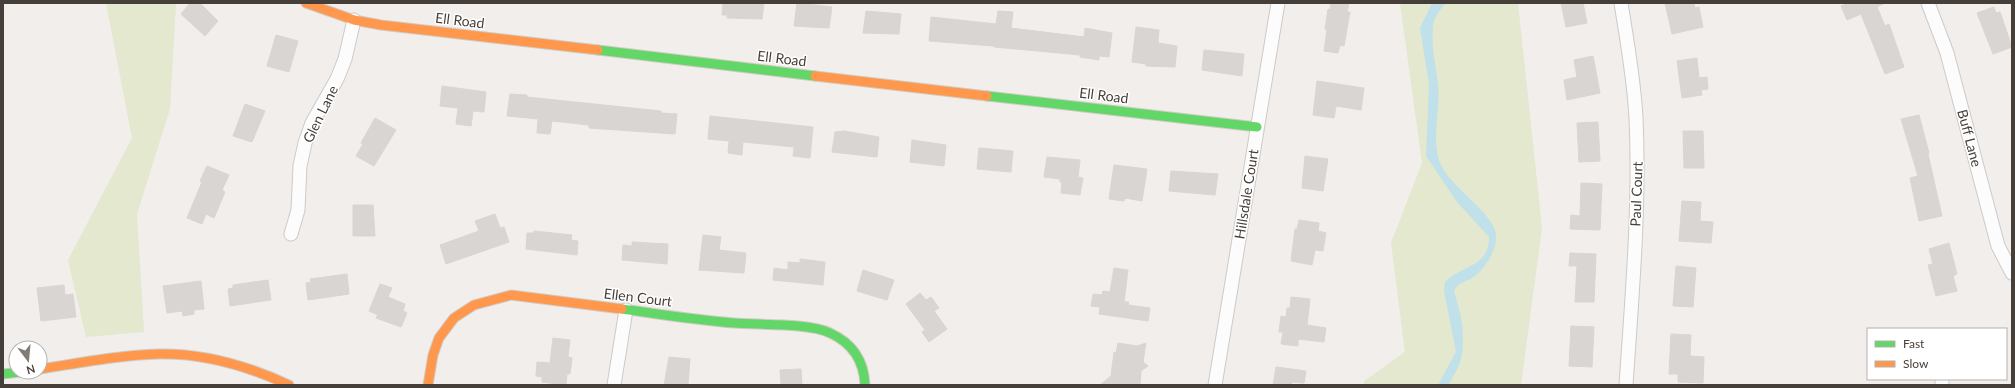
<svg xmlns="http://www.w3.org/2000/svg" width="2015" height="388" font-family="Lato,sans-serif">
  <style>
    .green { fill: #e3e8ce }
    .water { fill: #c1e1ea }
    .building { fill: #d9d5d2; stroke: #d9d5d1 }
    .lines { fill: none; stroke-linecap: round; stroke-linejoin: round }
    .street-casing { stroke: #cdcac8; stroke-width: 15 }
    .fast-casing { stroke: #d1cbc4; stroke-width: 11 }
    .slow-casing { stroke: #d1cbc4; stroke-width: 11 }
    .street { stroke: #fdfcfc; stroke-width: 13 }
    .fast { stroke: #63d668; stroke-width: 9 }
    .slow { stroke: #ff974d; stroke-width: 9 }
    .labels { text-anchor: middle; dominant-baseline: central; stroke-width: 3; stroke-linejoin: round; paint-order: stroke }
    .street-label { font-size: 14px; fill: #463e38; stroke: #fff }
  </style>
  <rect width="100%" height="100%" fill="#f1eeeb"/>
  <path class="green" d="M106,3h70l-6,106 -33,105 7,118 -58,5 -18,-77 64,-122z
    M1400,3h118l24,225 -21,157h-157v-4l41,-29 -14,-109 31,-80z"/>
  <path class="water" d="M1432,3h14c-7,7 -13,16 -13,26 -2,19 3,36 5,55 3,26 -8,56 3,81 10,22 52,48 55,69 2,14 -10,33 -21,42 -8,6 -16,5 -21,15 7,22 12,45 7,68 -2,9 -9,18 -12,26h-11l18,-33 -12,-61 1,-9c18,-18 44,-14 44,-45l-32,-35 -31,-46 3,-72 -9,-56z"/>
  <path class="building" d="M190,3h10l18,18 -13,15 -24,-22z
    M723,3h41l-2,16 -35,-1v-3h-5z
    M797,3l35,4 -3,21 -35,-2z
    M1331,3h18l-2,9h3l-6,34 -4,-1 -2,8 -14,-2 3,-21 -2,-1 3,-20 2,1z
    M1561,3h22l4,20 -21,4z
    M1665,3h29l1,5 4,-1 4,20 -31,7z
    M1848,3h37l-8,4 8,19 4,-2 15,43 -19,7 -24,-60 -14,6 -6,-14z
    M1994,7l2,6 4,-1 12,35 -19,7 -16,-41z
    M866,11l35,3 -2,20 -36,-1z
    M998,11l15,1 -2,16 73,9 1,-9 27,5 -3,24 -10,-1v4l-19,-3v-2l-86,-8v-1l-65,-5 2,-24 65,7z
    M1136,27l23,3 -1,13 19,3 -2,21 -29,-1v-2l-14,-2z
    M276,35l22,6 -9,31 -22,-6z
    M1204,50l40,4 -2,22 -40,-6z
    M1593,56l7,37 -33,7 -3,-20 13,-3 -3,-17z
    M1697,58l2,20 8,-1 1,12 -7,1 1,5 -20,3 -5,-37z
    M1317,81l47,7 -3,22 -25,-4 -2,12 -21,-3z
    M442,86l44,6 -2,20 -11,-1 -2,15 -15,-2 2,-16 -18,-2z
    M510,94l17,1v2l134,14v2l16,1 -2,20 -86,-6v-3l-37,-4 -2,13 -13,-1 1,-14 -31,-3z
    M245,104l20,7 -13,31 -19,-6z
    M1919,115l10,38 -1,1 14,62 -23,5 -9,-43 8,-2 -17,-57z
    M710,116l103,11 -3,31 -17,-2 1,-9 -51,-5 -1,13 -14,-2 1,-12 -21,-2z
    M375,118l21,12 -22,36 -18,-10 7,-12 -2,-1z
    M1598,122l2,39 -21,1 -2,-39z
    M844,131l35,6 -2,20 -45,-5 3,-20z
    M1683,131h20l1,37h-20z
    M912,140l34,5 -2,21 -34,-4z
    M979,148l34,3 -2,21 -34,-3z
    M1305,156l23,3 -5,32 -21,-3z
    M1047,157l33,3 -2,17 5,1 -3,17 -19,-2 1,-11h-2v-3l-16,-2z
    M1114,165l33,4 -5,32 -17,-3 -1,3 -15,-2z
    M207,166l22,9 -7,15 3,2 -11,26 -8,-4 -4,10 -15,-6 15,-36 -2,-1z
    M1171,171l47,3 -3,21 -46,-4z
    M1581,183l21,1 -2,46 -30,-1 1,-14 9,1z
    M1682,201l19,1 -1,19 13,1 -2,21 -32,-2z
    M353,205h20l2,31h-22z
    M495,214l5,14 4,-1 5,15 -63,22 -6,-19 39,-14 -4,-10z
    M1299,220l20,3 -1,8 8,2 -3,18 -8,-1 -3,15 -21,-4 4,-32h2z
    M534,231l38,4 -1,5 7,1 -1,14 -51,-6 1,-16h7z
    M703,235l18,2 -2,13 27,3 -2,20 -45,-3z
    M632,242l36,2 -1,20 -45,-4 1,-15 9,1z
    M1949,243l8,31 -4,2 4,15 -21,5 -8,-31 5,-1 -4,-15z
    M1570,253l26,1 -2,48h-19l2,-36h-8z
    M800,259l25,3 -2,23 -50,-5 1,-12 14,2v-8l12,1z
    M1676,266l20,2 -3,39 -20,-1z
    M1114,268l14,2 -4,32h5l-1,3 22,3 -2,13 -49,-7 1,-7 -9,-1 2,-12 9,1 1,-4 7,1z
    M863,270l31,10 -7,20 -30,-9z
    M347,274l2,20 -41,6 -2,-17 5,-1 -1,-3z
    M268,280l3,20 -41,6 -2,-17 5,-1v-3z
    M201,281l3,28 -10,1v4l-11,2 -1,-5 -15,2 -4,-27z
    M380,284l12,4 -4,9 17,7 -2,7 4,2 -6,14 -25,-9 2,-3 -9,-4z
    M64,285l1,10 8,-1 3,23 -35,4 -4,-33z
    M920,293l6,7 5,-3 8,11 -5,3 13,18 -18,13 -7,-10 3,-2 -19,-26z
    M1291,297l19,2 -3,26 19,3 -2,14 -26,-3v7l-17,-2 2,-12h-4l2,-16 5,1 1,-9h3z
    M1571,326l23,1 -2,40 -23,-1z
    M1671,334l20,1 -1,21 14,1 -1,26 -25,-1v-8h-9z
    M553,338l17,2 -2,17 4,1 -2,16h-3l-1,11 -24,-3v-5l-6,-1 1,-14 13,1z
    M1118,343l19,3 9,-3 -3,19 5,4 -7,5 -1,14h-40l11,-9 3,-24 2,1z
    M669,357l21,2 -2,26h-24z
    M1276,367l30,4 -2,12 -12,-1 -1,3h-18z
    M801,369l1,16h-21l-1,-15z"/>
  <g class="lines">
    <g class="street-casing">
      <path id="street" d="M1621,3c6,38 13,76 15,115 4,88 -4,178 -10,267
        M1928,3l19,50 51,193 14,27
        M291,234l7,-24 2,-44 5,-23 7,-20 25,-44 8,-20 9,-39
        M1942,379v6
        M614,385l12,-75
        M1215,385l63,-382"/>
    </g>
    <g class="fast-casing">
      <path id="fast" d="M598,50l217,26
        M987,96l270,31
        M622,309c37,5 74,11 112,14 24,2 76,0 96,10 22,10 34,28 35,52
        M3,374l17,-2"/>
    </g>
    <g class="slow-casing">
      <path id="slow" d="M306,3l48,17 27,5 217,25
        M815,76l172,20
        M40,369c39,-6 79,-14 119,-15 45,-1 89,12 130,31
        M428,385l5,-30 6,-17 15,-20 20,-13 37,-10 111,14"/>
    </g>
    <use href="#street" class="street"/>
    <use href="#fast" class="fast"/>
    <use href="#slow" class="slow"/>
  </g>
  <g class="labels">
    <g class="street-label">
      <text transform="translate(460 20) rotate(7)">Ell Road</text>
      <text transform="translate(782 58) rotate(7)">Ell Road</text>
      <text transform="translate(1104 95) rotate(7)">Ell Road</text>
      <text transform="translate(320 114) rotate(-64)">Glen Lane</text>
      <text transform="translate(1970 138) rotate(75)">Buff Lane</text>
      <text transform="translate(1246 194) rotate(-81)">Hillsdale Court</text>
      <text transform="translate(1636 194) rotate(-88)">Paul Court</text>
      <text transform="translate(638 297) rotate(7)">Ellen Court</text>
    </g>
  </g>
  <rect width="2015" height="388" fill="none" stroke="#463e38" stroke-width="8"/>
  <rect x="1867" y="328" width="140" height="52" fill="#ffffff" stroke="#b5b2af"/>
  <rect x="1875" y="341" width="20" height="6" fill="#63d668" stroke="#b5b2af"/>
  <text x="1903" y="348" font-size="12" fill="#463e38">Fast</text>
  <rect x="1875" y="361" width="20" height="6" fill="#ff974d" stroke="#b5b2af"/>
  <text x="1903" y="368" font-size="12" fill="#463e38">Slow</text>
  <g transform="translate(28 360) rotate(164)"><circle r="19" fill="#ffffff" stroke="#b5b2af"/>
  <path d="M0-3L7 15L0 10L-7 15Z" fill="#827c77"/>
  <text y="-6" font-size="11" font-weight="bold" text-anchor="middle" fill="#463e38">N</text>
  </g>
</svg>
